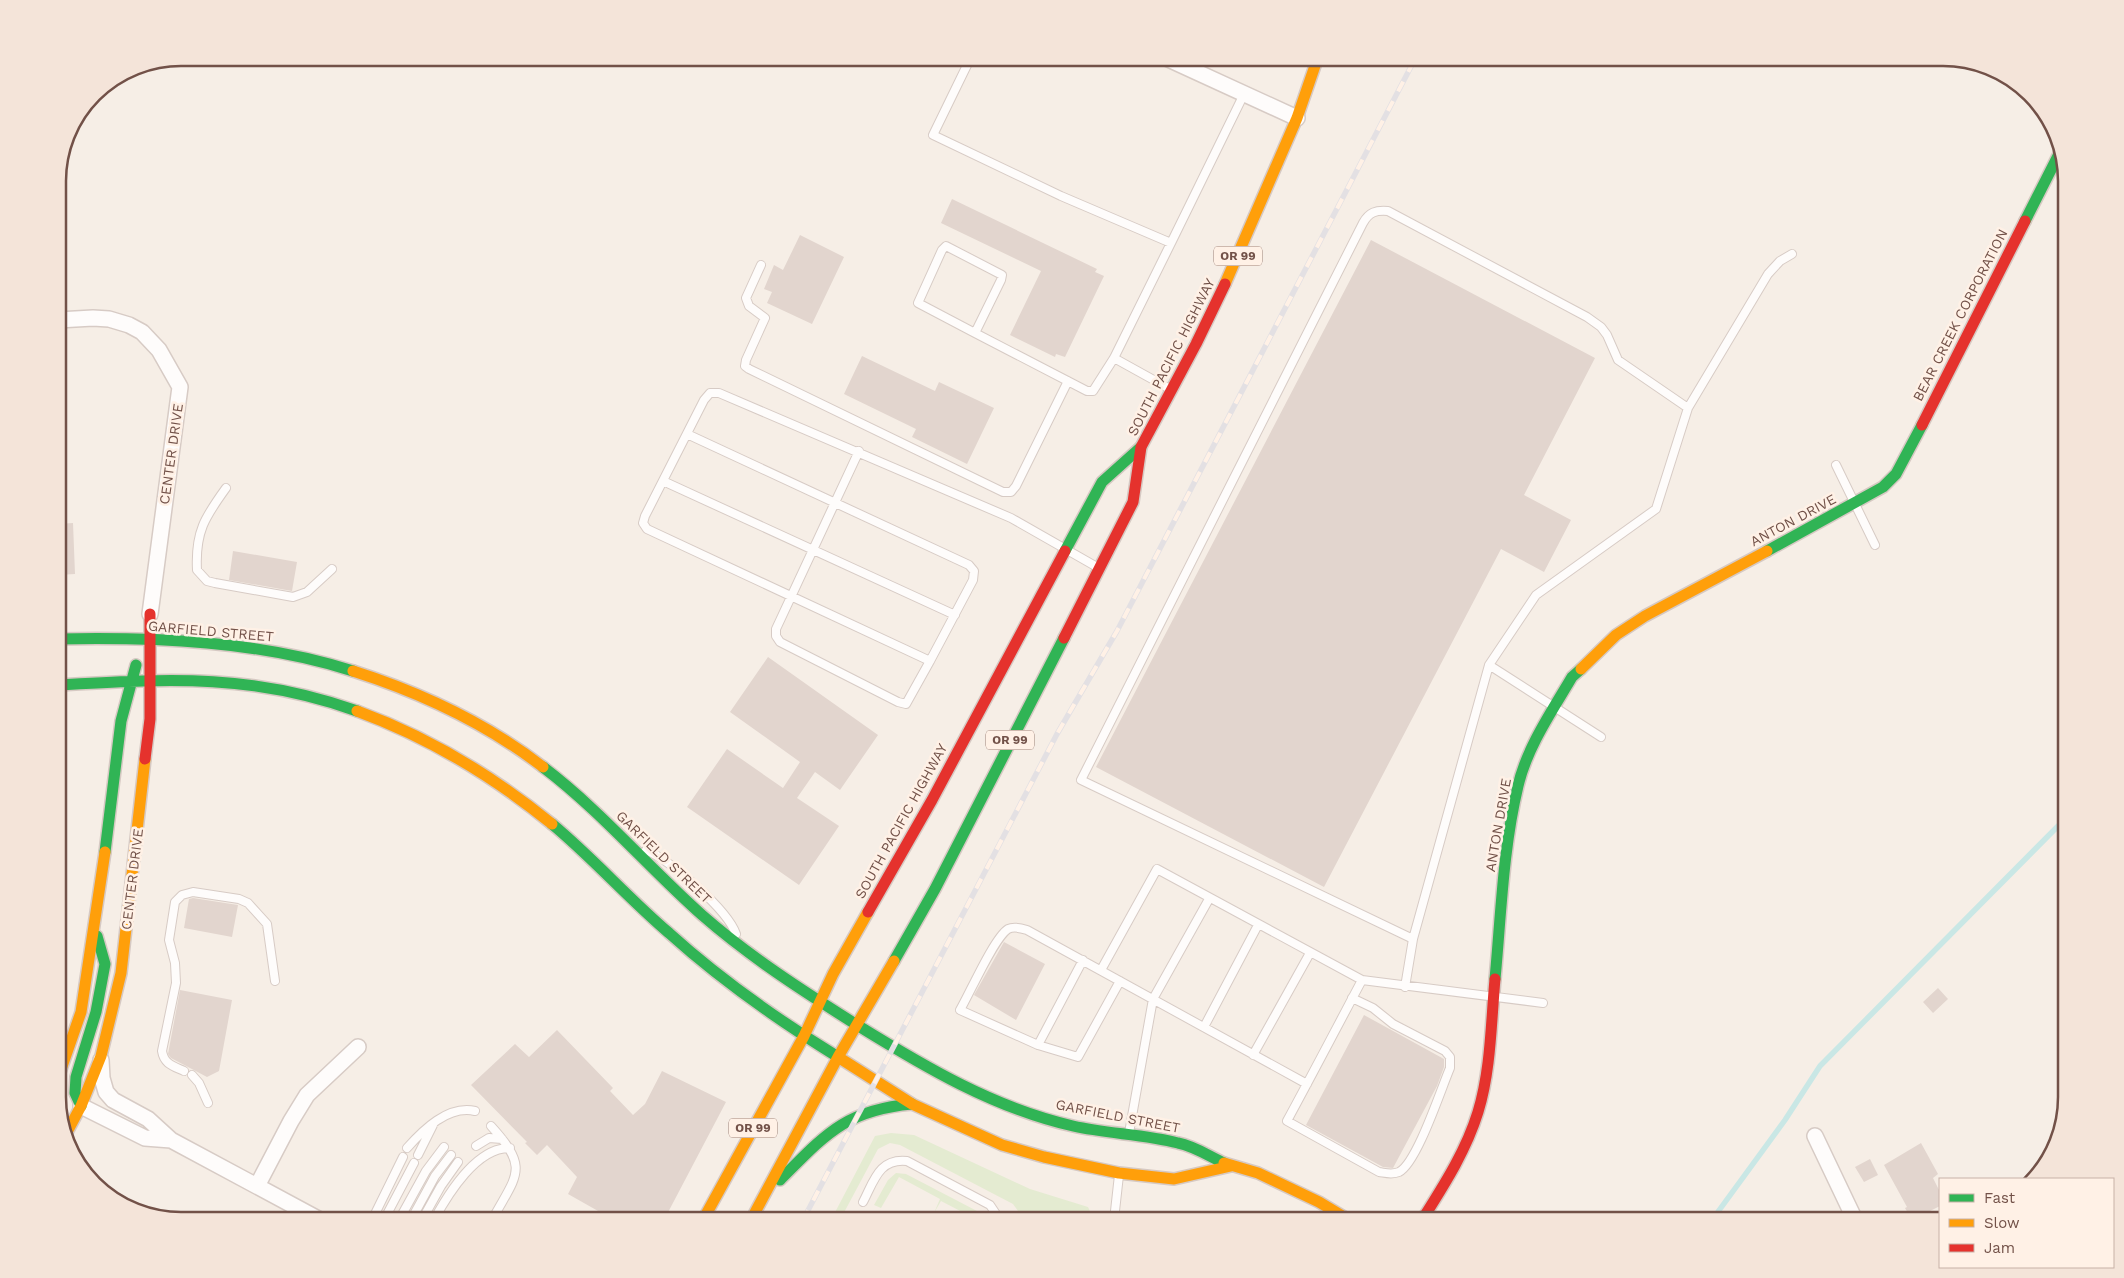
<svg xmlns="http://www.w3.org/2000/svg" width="2124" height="1278" font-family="'Work Sans',sans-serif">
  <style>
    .green { fill: #e4ebd1 }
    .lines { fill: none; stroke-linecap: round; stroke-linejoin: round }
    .stream { stroke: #c9e7e5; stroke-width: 5.5 }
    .building { fill: #e2d5ce }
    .lane-casing { stroke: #d7cbc5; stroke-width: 10 }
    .street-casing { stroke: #d7cbc5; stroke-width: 18 }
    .fast-casing { stroke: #d6c9c3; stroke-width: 14 }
    .slow-casing { stroke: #d6c9c3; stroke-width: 14 }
    .jam-casing { stroke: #d6c9c3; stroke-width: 14 }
    .lane { stroke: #fefcfb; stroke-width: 8 }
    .street { stroke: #fefcfb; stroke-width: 15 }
    .fast { stroke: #30b455; stroke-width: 11 }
    .slow { stroke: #ff9f0a; stroke-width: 11 }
    .jam { stroke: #e5322d; stroke-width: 11 }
    .rail-casing { stroke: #e3e0e3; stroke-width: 5.5 }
    .rail { stroke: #fff1e6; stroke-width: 4; stroke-dasharray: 11; stroke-linecap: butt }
    .labels { text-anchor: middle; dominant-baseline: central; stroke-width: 5; stroke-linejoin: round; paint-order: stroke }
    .shield { fill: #fff1e6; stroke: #9c8177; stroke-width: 1 }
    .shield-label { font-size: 12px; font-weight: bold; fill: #725148 }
    .street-label { font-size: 14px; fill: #725148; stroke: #fff1e6 }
    .rim { fill: none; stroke: #725148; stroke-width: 2.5 }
  </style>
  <rect width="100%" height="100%" fill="#f6eee6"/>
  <path class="green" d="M891,1133l23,2 116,54 58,18 6,13h-76v-9l-5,-7 -113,-59 -10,-2 -12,6 -38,71h-9l44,-84z
    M896,1173l10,1 71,37 7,9 -12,-5 -3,5h-6l3,-6 -25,-13 -7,12 6,-14 -41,-22 -18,31 -7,-3 14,-25z"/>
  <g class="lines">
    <path class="stream" d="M1712,1220l73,-100 35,-54 246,-248"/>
  </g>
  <path class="building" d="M952,199l145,70 -2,3 9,4 -39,81 -9,-3 -1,3 -45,-22 31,-64 -100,-48z
    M800,235l44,22 -32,67 -45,-21 5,-11 -8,-3 10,-24 9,5z
    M1371,240l224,118 -71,137 47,25 -27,52 -43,-23 -177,338 -228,-120z
    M862,356l73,35 4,-9 55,26 -27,56 -55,-27 4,-8 -72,-35z
    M73,523l2,51 -17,1v-51z
    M233,551l64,11 -5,29 -63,-11z
    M768,657l110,78 -38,55 -25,-18 -18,26 42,28 -40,59 -112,-78 40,-58 56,39 17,-26 -70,-50z
    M193,898l45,7 -6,32 -48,-9 5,-29z
    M1004,942l41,22 -29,56 -42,-25z
    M1938,988l10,11 -15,14 -10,-11z
    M180,990l52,10 -13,71 -12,6 -36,-19 -3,-4z
    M1364,1015l80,44v8l-7,19 -44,82 -10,-1 -77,-42z
    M557,1030l56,58 -3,3 23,24 12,-11 17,-33 64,31 -62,118h-50l-46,-26 9,-17 -30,-32 -10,10 -12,-12 2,-1 -56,-57 44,-41 14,13z
    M1921,1143l17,31 -5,4 7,14v14l-28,14 -7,-12 2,-1 -23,-42z
    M1870,1159l8,16 -14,7 -9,-15z"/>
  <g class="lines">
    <g class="lane-casing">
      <path id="lane" d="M971,57l-38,78 128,61 110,47 73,-149
        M761,265l-15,33 3,8 16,12 -19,42 -1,6 4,3 254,123h8l5,-6 52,-105
        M975,333l-57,-30 24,-53 4,-4 56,29 -1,5 -26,53 112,58h6l21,-33 57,-115
        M1114,358l56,31
        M687,434l282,131 5,6 -1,9 -43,81
        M859,451l-83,178v7l4,6 118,60 8,2 24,-43 -283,-132 -4,-6 2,-7 59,-116 6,-7h9l292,125 86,49
        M1836,465l39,80
        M663,481l292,134
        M226,488c-21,29 -31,44 -29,82l10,11 8,2 78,14 14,-5 25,-23
        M1489,665l47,-70 120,-86 32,-101 80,-134 12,-13 12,-7
        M1601,737l-112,-72 -76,274 -332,-159 282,-557c6,-11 13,-13 25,-12l199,106 14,10 6,8 11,25 70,48
        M646,850c25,11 81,59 90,84
        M1101,970l56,-101 205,111 181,23
        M1120,981l-42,76 -40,-12 -78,-35c10,-17 34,-72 48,-81 6,-3 13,-1 19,1l280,154
        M1405,987l8,-48
        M1352,998l21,10 20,16 52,27 5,6v11c-9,21 -33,95 -51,104 -7,3 -13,1 -20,0l-92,-51c25,-46 50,-94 75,-141
        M1204,1027l54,-102
        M1038,1045l45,-85
        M1253,1055l57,-102
        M184,1071c-11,-5 -20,-7 -22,-20l14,-68 -1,-20 -6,-23 6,-38 7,-7 11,-3 46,7 9,4 19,21 8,57
        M192,1075l7,8 9,20
        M491,1126c39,43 26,48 1,94
        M1129,1133l24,-134 56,-100
        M476,1146l13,-8 13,1
        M407,1148c16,-18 41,-43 68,-37
        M418,1155l15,-30
        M863,1202c11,-21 16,-44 44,-41l83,44 8,12v3
        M372,1220l31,-63
        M384,1220l30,-57
        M399,1220l27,-49 18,-24
        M411,1220l24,-44 16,-21
        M422,1220l19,-34 17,-24
        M434,1220c14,-26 43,-73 76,-72
        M1114,1220l5,-45"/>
    </g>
    <g class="street-casing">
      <path id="street" d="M1164,57l133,61
        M58,320l35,-2 16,1 20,6 13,7 17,18 21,37 -30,227
        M101,1060l1,18 4,14 7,8 35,19 23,21 149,80
        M81,1106l64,32 26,2
        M1815,1136l40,84
        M257,1186l34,-65 16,-26 51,-48"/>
    </g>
    <g class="fast-casing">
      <path id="fast" d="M2025,221l35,-69
        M1065,551l37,-69 39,-35
        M1767,551l116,-64 13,-13 26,-49
        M58,639c97,-2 202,2 295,32
        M58,685c109,-6 193,-12 299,26
        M543,767c58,44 105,100 159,148 48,42 101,76 155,110
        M552,824c41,34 76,74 117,109 52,47 109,87 169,124
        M105,852l16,-131 15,-56
        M894,961l41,-72 129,-251
        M1495,979c6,-64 8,-131 23,-193 9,-39 34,-75 54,-109l9,-8
        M857,1025c68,42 137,83 216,101 35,8 71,8 105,17 16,3 31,13 46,20
        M81,1106l-6,-13 1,-16 20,-65 9,-48 -8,-28
        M780,1180c45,-45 65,-70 132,-76"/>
    </g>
    <g class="slow-casing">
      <path id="slow" d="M1225,284l72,-166 21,-61
        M1581,669l35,-34 29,-19 122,-65
        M353,671c69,22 133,52 190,96
        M357,711c71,26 136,65 195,113
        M838,1057l74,47 90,41 42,12 75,16 55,6 57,-13
        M58,1078l23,-66 24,-160
        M58,1088v18
        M66,1134l15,-28 20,-50 20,-83 24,-214
        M1224,1163l34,10 61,29 30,18
        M703,1220l101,-184 29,-62 35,-62
        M751,1220l87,-163 56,-96"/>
    </g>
    <g class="jam-casing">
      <path id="jam" d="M1922,425l103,-204
        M1064,638l69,-136 8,-55 55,-103 29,-60
        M145,759l5,-40v-105
        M868,912l64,-112 133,-249
        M1422,1220c22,-35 44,-69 56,-108 13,-42 13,-90 17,-133"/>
    </g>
    <use href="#lane" class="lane"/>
    <use href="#street" class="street"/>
    <use href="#fast" class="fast"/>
    <use href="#slow" class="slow"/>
    <use href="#jam" class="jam"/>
    <g class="rail-casing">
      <path id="rail" d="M803,1220l254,-486 60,-103 299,-574"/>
    </g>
    <use href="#rail" class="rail"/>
  </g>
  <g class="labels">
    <g class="shield">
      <rect x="1214" y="246.5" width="48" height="19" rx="4"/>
      <rect x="986" y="730.5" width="48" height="19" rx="4"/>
      <rect x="729" y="1118.5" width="48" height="19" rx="4"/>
    </g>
    <g class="shield-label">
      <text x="1238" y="256">OR 99</text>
      <text x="1010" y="740">OR 99</text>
      <text x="753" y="1128">OR 99</text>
    </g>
    <g class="street-label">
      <text transform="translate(1960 315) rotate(-63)">BEAR CREEK CORPORATION</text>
      <text transform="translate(1171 357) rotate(-63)">SOUTH PACIFIC HIGHWAY</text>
      <text transform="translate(171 454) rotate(-82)">CENTER DRIVE</text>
      <text transform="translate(1793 520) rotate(-28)">ANTON DRIVE</text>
      <text transform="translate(211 631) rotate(5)">GARFIELD STREET</text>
      <text transform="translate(901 821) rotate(-61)">SOUTH PACIFIC HIGHWAY</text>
      <text transform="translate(1498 825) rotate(-80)">ANTON DRIVE</text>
      <text transform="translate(664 857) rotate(44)">GARFIELD STREET</text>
      <text transform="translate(132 879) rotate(-83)">CENTER DRIVE</text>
      <text transform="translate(1118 1116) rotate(11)">GARFIELD STREET</text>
    </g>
  </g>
  <path d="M0 0H2124V1278H0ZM181 66H1943A115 115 0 0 1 2058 181V1097A115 115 0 0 1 1943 1212H181A115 115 0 0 1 66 1097V181A115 115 0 0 1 181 66Z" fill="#f4e4d9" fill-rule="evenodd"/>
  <path class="rim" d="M181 66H1943A115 115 0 0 1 2058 181V1097A115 115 0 0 1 1943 1212H181A115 115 0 0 1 66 1097V181A115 115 0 0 1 181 66Z"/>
  <rect x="1939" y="1178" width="175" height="90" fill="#fff1e6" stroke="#c7b1a7"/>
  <rect x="1949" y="1194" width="25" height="8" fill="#30b455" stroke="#c7b1a7"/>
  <text x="1984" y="1203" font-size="15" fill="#725148">Fast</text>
  <rect x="1949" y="1219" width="25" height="8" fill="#ff9f0a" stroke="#c7b1a7"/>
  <text x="1984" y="1228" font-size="15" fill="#725148">Slow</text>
  <rect x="1949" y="1244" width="25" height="8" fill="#e5322d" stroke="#c7b1a7"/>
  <text x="1984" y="1253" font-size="15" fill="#725148">Jam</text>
</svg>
